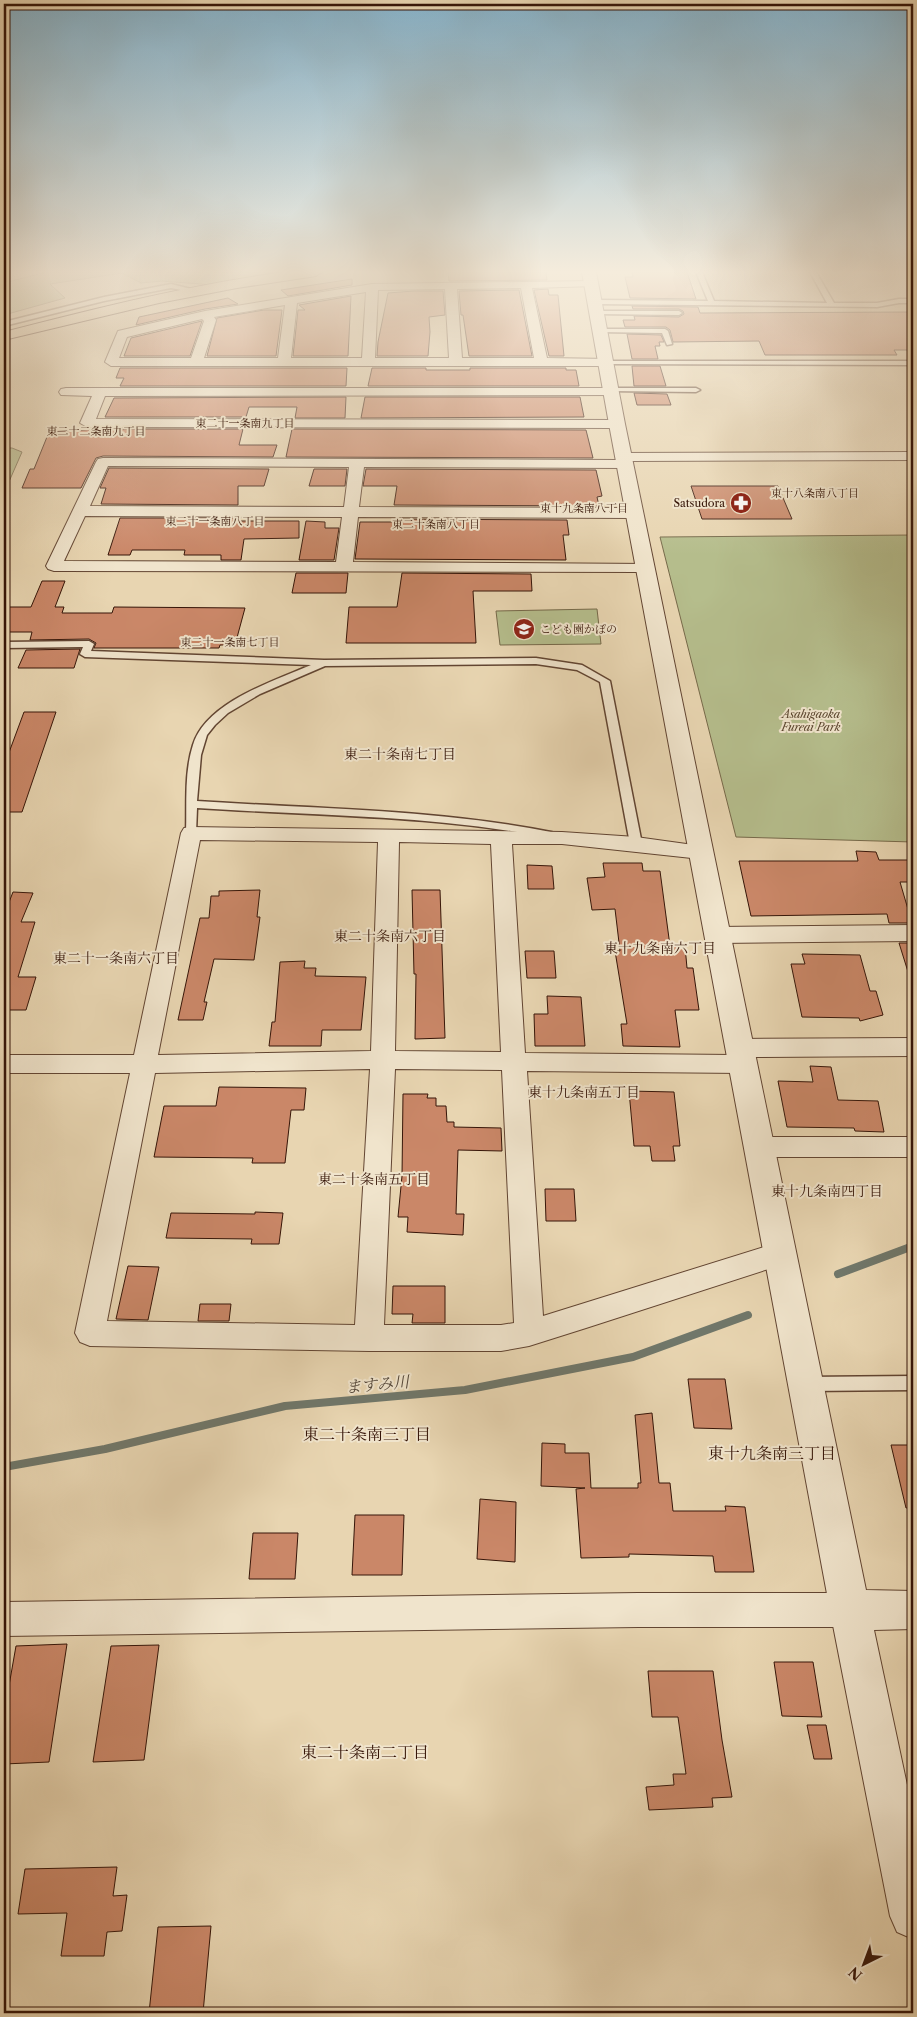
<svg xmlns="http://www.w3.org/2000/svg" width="917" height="2017" font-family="'Libre Caslon Text','Noto Serif JP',serif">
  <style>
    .green { fill: #b5bd8c; stroke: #76694a }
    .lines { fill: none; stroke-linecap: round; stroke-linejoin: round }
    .stream { stroke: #70776a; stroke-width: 8 }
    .building { fill: #ca8768; stroke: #361508 }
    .service-casing { stroke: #624532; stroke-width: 3 }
    .minor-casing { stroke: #624532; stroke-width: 2 }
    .tertiary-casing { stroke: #624532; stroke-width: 2 }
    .trunk-casing { stroke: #361508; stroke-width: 2 }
    .service { fill: #f0e4cc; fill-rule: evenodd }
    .minor { fill: #f0e4cc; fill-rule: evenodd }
    .tertiary { fill: #f0e4cc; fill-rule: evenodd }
    .trunk { fill: #e8d5b1; fill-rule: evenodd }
    .labels { text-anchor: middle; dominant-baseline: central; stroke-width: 4; stroke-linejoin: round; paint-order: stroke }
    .far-neighbourhood-label { font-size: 11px; fill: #361508; stroke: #f0e4cc }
    .far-poi-label { font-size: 11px; fill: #361508; stroke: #f0e4cc; text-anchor: end }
    .far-park-label { font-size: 11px; font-style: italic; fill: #5c4730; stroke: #f0e4cc }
    .neighbourhood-label { font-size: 14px; fill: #361508; stroke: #f0e4cc }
    .near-water-label { font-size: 16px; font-style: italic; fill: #534639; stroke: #f0e4cc }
    .near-neighbourhood-label { font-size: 16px; fill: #361508; stroke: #f0e4cc }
  </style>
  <rect width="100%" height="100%" fill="#e8d5b1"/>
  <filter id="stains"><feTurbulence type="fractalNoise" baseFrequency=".004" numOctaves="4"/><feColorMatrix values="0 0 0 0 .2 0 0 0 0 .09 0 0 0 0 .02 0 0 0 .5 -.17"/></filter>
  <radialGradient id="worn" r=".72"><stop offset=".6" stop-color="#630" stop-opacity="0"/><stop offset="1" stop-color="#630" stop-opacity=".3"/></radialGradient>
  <path class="green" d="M46,272h249l-82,13 -51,-4 -21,2 -19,-10 -72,11 15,14 -61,17v-32z
    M4,448h8l10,4 -18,41z
    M913,535v307l-177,-5 -76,-300z
    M597,609l4,35 -101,1 -4,-34z"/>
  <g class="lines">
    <path class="stream" d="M838,1274l75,-28
      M4,1467l101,-18 180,-43 180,-16 168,-33 115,-42"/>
  </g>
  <path class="building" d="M448,272h98l1,8 -98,1z
    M632,272h55l9,27 -66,-1 -5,-21h8z
    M352,279v6l-64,11 -7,-6z
    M548,289l1,6h9l6,61h-15l-15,-66z
    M519,290l13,66h-63l-6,-41h-2l-2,-24z
    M414,291h29l2,24 -16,2 1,15 -2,24h-51l1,-14 10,-49z
    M351,296l-3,60h-55l5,-46h7l-6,-5z
    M228,298l10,6 -33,5 -69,16 3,-8z
    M632,306l66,1 2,6 213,-1v38h-19l3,5h-132l-6,-14 -86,1 -3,-12 -4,-3h-41l-2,-7h12l-1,-4 45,1 5,-3 -1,-3 -4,-2h-46z
    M264,310h18l-6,46h-69l10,-38z
    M202,321l-12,35h-66l7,-18z
    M627,334l34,1 3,7h-5l1,4h-5l3,13h-26z
    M632,366h28l6,20h-32z
    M120,368h227l-1,18h-226l4,-8h-8z
    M372,368h54v2h44v-2h96v2h10l3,16h-211z
    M634,393l33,1 4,11h-34z
    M346,397l-1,21h-50l2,-11h-48l-3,10h-141l9,-19z
    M365,397h215l4,20 -223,1z
    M99,429h144l-4,16h38l-4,12 -170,-1 -7,2 -15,30h-59l8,-19h4l15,-37z
    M292,429l294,1 7,28 -307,-1z
    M109,468l160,1 -5,17h-26v19l-137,-1 5,-16h-6z
    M314,469h33l-2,17h-36z
    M366,469l230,1 6,26 -5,1 2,9 -205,-1 3,-19h-34z
    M691,486h87l14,33h-90z
    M120,518h118v3h61v17l-55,1 -3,21h-20v-5h-37l1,-5h-53l-2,5h-22z
    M392,519l175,1 2,15h-6l3,25 -211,-1 5,-37h32z
    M306,521l19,1v6h14l-5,32h-35z
    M296,573h52l-2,20h-54z
    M402,573l129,1 1,17h-59l3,52h-130l3,-36h48z
    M42,581h23l-10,26h9l-2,6h50l2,-6 131,1 -10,37h-15l-1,3h-125l2,-5 -7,-4 -59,1 2,-8h-28v-25h27z
    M80,649l-6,19h-56l8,-18z
    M24,712h32l-34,100h-18v-46z
    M856,851l20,1 3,8h34v22h-13l12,41h-23l-2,-9 -136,2 -12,-55h119z
    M603,863h39l1,8h17l10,75h15l2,22h6l6,42h-24l5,37 -57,-1 -2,-22h6l-12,-73h5l-5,-42 -23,1 -5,-32 18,-1z
    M527,865l25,1 2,23h-26z
    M260,890l-3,27h3l-6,43 -40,-1 -10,43h3l-4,18h-25l22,-102h9l2,-22h8v-5z
    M412,890h28l5,148 -30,1 1,-65h-2z
    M13,892l20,1 -12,29h14l-17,55h18l-10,33h-22v-95z
    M899,943h14v32h-4z
    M525,951h29l2,27h-29z
    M802,954l58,1 10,36h6l7,24 -23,6 -1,-3 -57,-1 -11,-53h14z
    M305,961l-1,7h12l-1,8 51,1 -5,53h-39l-1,16h-52l3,-24h3l5,-60z
    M547,996l34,1 4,49h-50l-1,-32h14z
    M810,1066l21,1 7,33 40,1 6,31 -29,-1 -1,-3 -67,-1 -9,-46 35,1z
    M219,1087l87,1 -2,22h-13l-6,53h-33l1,-5 -99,-1 10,-51h52z
    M629,1091l45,1 6,54h-7l2,15h-23l-2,-15h-16z
    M403,1094h25l-1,4h9v8h10l1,16h7v5l47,1 1,23 -44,-1 -2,64h8l-1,21 -56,-3 1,-15h-10l4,-41z
    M545,1189h29l2,32h-30z
    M255,1212l28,1 -4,31h-28l1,-5 -86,-1 5,-25 84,1z
    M128,1266l31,1 -11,53 -32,-1z
    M393,1286h52v37h-33l1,-9h-21z
    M200,1304h31l-2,17h-31z
    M688,1379h37l7,50 -38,-1z
    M652,1413l7,70h11l3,28h53l-1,-5 20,1 9,65h-39l-2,-16 -84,-2v3l-48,1 -5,-69 9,-1 -44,-2 1,-43 23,1v9h24l2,35h47v-5h3l-6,-68z
    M891,1445h22v62l-7,1z
    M480,1499l36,3 -1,60 -38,-3z
    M355,1515h49l-2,60h-50z
    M253,1533h45l-3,46h-46z
    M67,1644l-18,118 -45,2v-50l12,-68z
    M159,1645l-15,115 -51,2 18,-116z
    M774,1662h39l9,55 -40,-1z
    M648,1671h65l9,69 10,57 -20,1 1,9 -64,3 -3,-23 28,-2 -1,-11h13l-8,-57h-26z
    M807,1725h19l6,34h-18z
    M117,1867l-4,29 14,-1 -5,36 -15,1 -3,24h-43l6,-43 -49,1 7,-45z
    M211,1926l-8,87h-54l9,-86z"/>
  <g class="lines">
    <g class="service-casing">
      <path id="service" d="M696,272h6l12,29 113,2 -17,-31h6l18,31h43l22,-4h14v4h-14l-22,4 -281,-3 -3,-2 3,-2 112,1z
        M171,284l28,7 -3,2 -25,-5 -67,13 -100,25v-4l100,-25z
        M598,311h81l3,2 -3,2 -83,-1 -1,-1z
        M601,329h64l3,2 4,13 -5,1 -5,-12 -63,-1v-2z
        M603,361h310v4l-308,-1 -2,-1z
        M611,388h85l4,2 -4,2 -87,-1 -2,-1z
        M89,641l5,3 -3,7 233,9 212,-2 46,7 28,16 32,163 -6,3 -6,-3 -30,-162 -23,-12 -41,-6 -211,2 -65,28 -32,19 -13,12 -8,10 -6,20 -4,46c119,8 237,8 354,31l4,1 1,2 -1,2 -4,1c-117,-23 -235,-22 -354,-30l-1,25 -5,3 -4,-1 -1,-2c1,-29 -2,-60 7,-88 13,-43 81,-64 118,-80l-226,-8 -5,-3 3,-7 -79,1v-6z
        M913,1376v14l-107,1 -6,-2 -2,-5 2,-5 6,-2z"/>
    </g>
    <g class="minor-casing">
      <path id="minor" d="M591,281l6,3 -2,2 -63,2 15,70 63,1 1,3 -6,4h-494l-6,-4 13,-31 87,-20 167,-27zM521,288l13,70h-72l-5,-69zM445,289l4,69h-74l3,-68zM366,292l-4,66h-71l6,-55zM285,305l-7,53h-74l12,-38 -2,-3zM202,319l2,2 -13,37h-72l8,-21z
        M66,388h545l5,1 2,3 -2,3 -511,1 -9,23 521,1 7,4 -7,4 -530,-1 -7,-4 12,-27 -31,-1 -2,-3 2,-3z
        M913,452v8l-283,1 2,3 -2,3 -5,1 -261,-1 -5,40 276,1 5,2 3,3 -3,3 -5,2 -277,-1 -5,45 298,2 2,3 -2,3 -6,2 -591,-1 -6,-2 -2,-3 50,-104 2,-3 5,-1 515,2 -2,-3 2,-3 5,-1zM108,466l241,1 -5,40 -254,-1zM85,516l257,1 -6,45 -272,-1z
        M191,827l371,5 74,5 72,10 4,5 -4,5 -7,2 -139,-15h-50l13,209 208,2 -5,-7 3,-6 9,-3 173,-1v18l-164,1 6,7 -3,6 -9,3 -216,-2 16,245 237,-74 10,4 4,8 -4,8 -204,66 -57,18 -28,5h-132l-279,-5 -10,-4 -5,-9 55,-260h-126v-18h130l47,-222 3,-5zM200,840l178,2 -7,209 -213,4zM399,842l92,2 10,208 -106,-1zM370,1069l-15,256 -248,-4 48,-248zM395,1069l107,1 12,253 -13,2h-117z
        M913,925v16l-196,2 -8,-3 -3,-5 3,-5 8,-3z
        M759,1137h154v20h-154l-9,-3 -4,-7 4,-7z
        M638,1593h212l12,5 5,12 -5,12 -12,5h-212l-634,9v-34z"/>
    </g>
    <g class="tertiary-casing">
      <path id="tertiary" d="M582,272h14l29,152 241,1166 47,1v38l-39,1 39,183v126l-16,-7 -7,-16 -60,-306 -221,-1186z"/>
    </g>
    <g class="trunk-casing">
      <path id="trunk" d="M284,272h38l-6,4 -79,12 -78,15 -155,37v-8c92,-24 186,-47 280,-60z"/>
    </g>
    <use href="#service" class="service"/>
    <use href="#minor" class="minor"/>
    <use href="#tertiary" class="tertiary"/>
    <use href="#trunk" class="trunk"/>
  </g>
  <linearGradient id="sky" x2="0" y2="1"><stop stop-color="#87b6d0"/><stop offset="0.49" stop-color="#f5ecdc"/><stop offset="1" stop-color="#f5ecdc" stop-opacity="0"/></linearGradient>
  <rect width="917" height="555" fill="url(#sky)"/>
  <defs>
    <g id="pharmacy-disc" transform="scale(1.125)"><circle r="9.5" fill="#8f2418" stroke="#f0e4cc"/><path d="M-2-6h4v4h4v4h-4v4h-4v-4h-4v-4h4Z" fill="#fff"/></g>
    <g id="school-disc" transform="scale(1.125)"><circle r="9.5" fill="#8f2418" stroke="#f0e4cc"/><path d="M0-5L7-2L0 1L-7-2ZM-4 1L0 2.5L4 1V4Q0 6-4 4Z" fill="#fff"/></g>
  </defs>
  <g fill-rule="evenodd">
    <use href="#pharmacy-disc" x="741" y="503"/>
    <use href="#school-disc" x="524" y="629"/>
  </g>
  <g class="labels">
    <g class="far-neighbourhood-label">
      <text x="245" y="423">東二十一条南九丁目</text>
      <text x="96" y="431">東二十二条南九丁目</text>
      <text x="815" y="493">東十八条南八丁目</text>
      <text x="584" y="508">東十九条南八丁目</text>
      <text x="215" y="521">東二十一条南八丁目</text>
      <text x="436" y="524">東二十条南八丁目</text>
      <text x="230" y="642">東二十一条南七丁目</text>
    </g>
    <g class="far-poi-label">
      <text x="725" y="503">Satsudora</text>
      <text x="540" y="629" text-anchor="start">こども園かぽの</text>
    </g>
    <g class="far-park-label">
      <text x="811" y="714">Asahigaoka<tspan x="811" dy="13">Fureai Park</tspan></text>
    </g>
    <g class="neighbourhood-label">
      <text x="400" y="754">東二十条南七丁目</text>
      <text x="390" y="936">東二十条南六丁目</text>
      <text x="660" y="948">東十九条南六丁目</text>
      <text x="116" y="958">東二十一条南六丁目</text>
      <text x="584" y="1092">東十九条南五丁目</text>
      <text x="374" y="1179">東二十条南五丁目</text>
      <text x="827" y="1191">東十九条南四丁目</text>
    </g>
    <g class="near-water-label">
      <text transform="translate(377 1384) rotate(-5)">ますみ川</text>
    </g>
    <g class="near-neighbourhood-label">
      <text x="367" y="1434">東二十条南三丁目</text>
      <text x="772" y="1453">東十九条南三丁目</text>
      <text x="365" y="1752">東二十条南二丁目</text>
    </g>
  </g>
  <rect width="917" height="2017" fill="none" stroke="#e8d5b1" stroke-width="20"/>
  <rect x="5" y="5" width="907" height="2007" fill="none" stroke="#361508" stroke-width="2.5"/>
  <rect x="10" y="10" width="897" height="1997" fill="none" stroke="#361508"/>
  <g transform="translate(864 1964) rotate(222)" stroke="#f0e4cc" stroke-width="4" paint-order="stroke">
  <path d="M0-4L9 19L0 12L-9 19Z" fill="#361508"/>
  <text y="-8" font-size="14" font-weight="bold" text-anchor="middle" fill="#361508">N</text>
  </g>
  <rect width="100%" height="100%" filter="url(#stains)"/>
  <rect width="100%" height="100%" fill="url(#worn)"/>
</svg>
